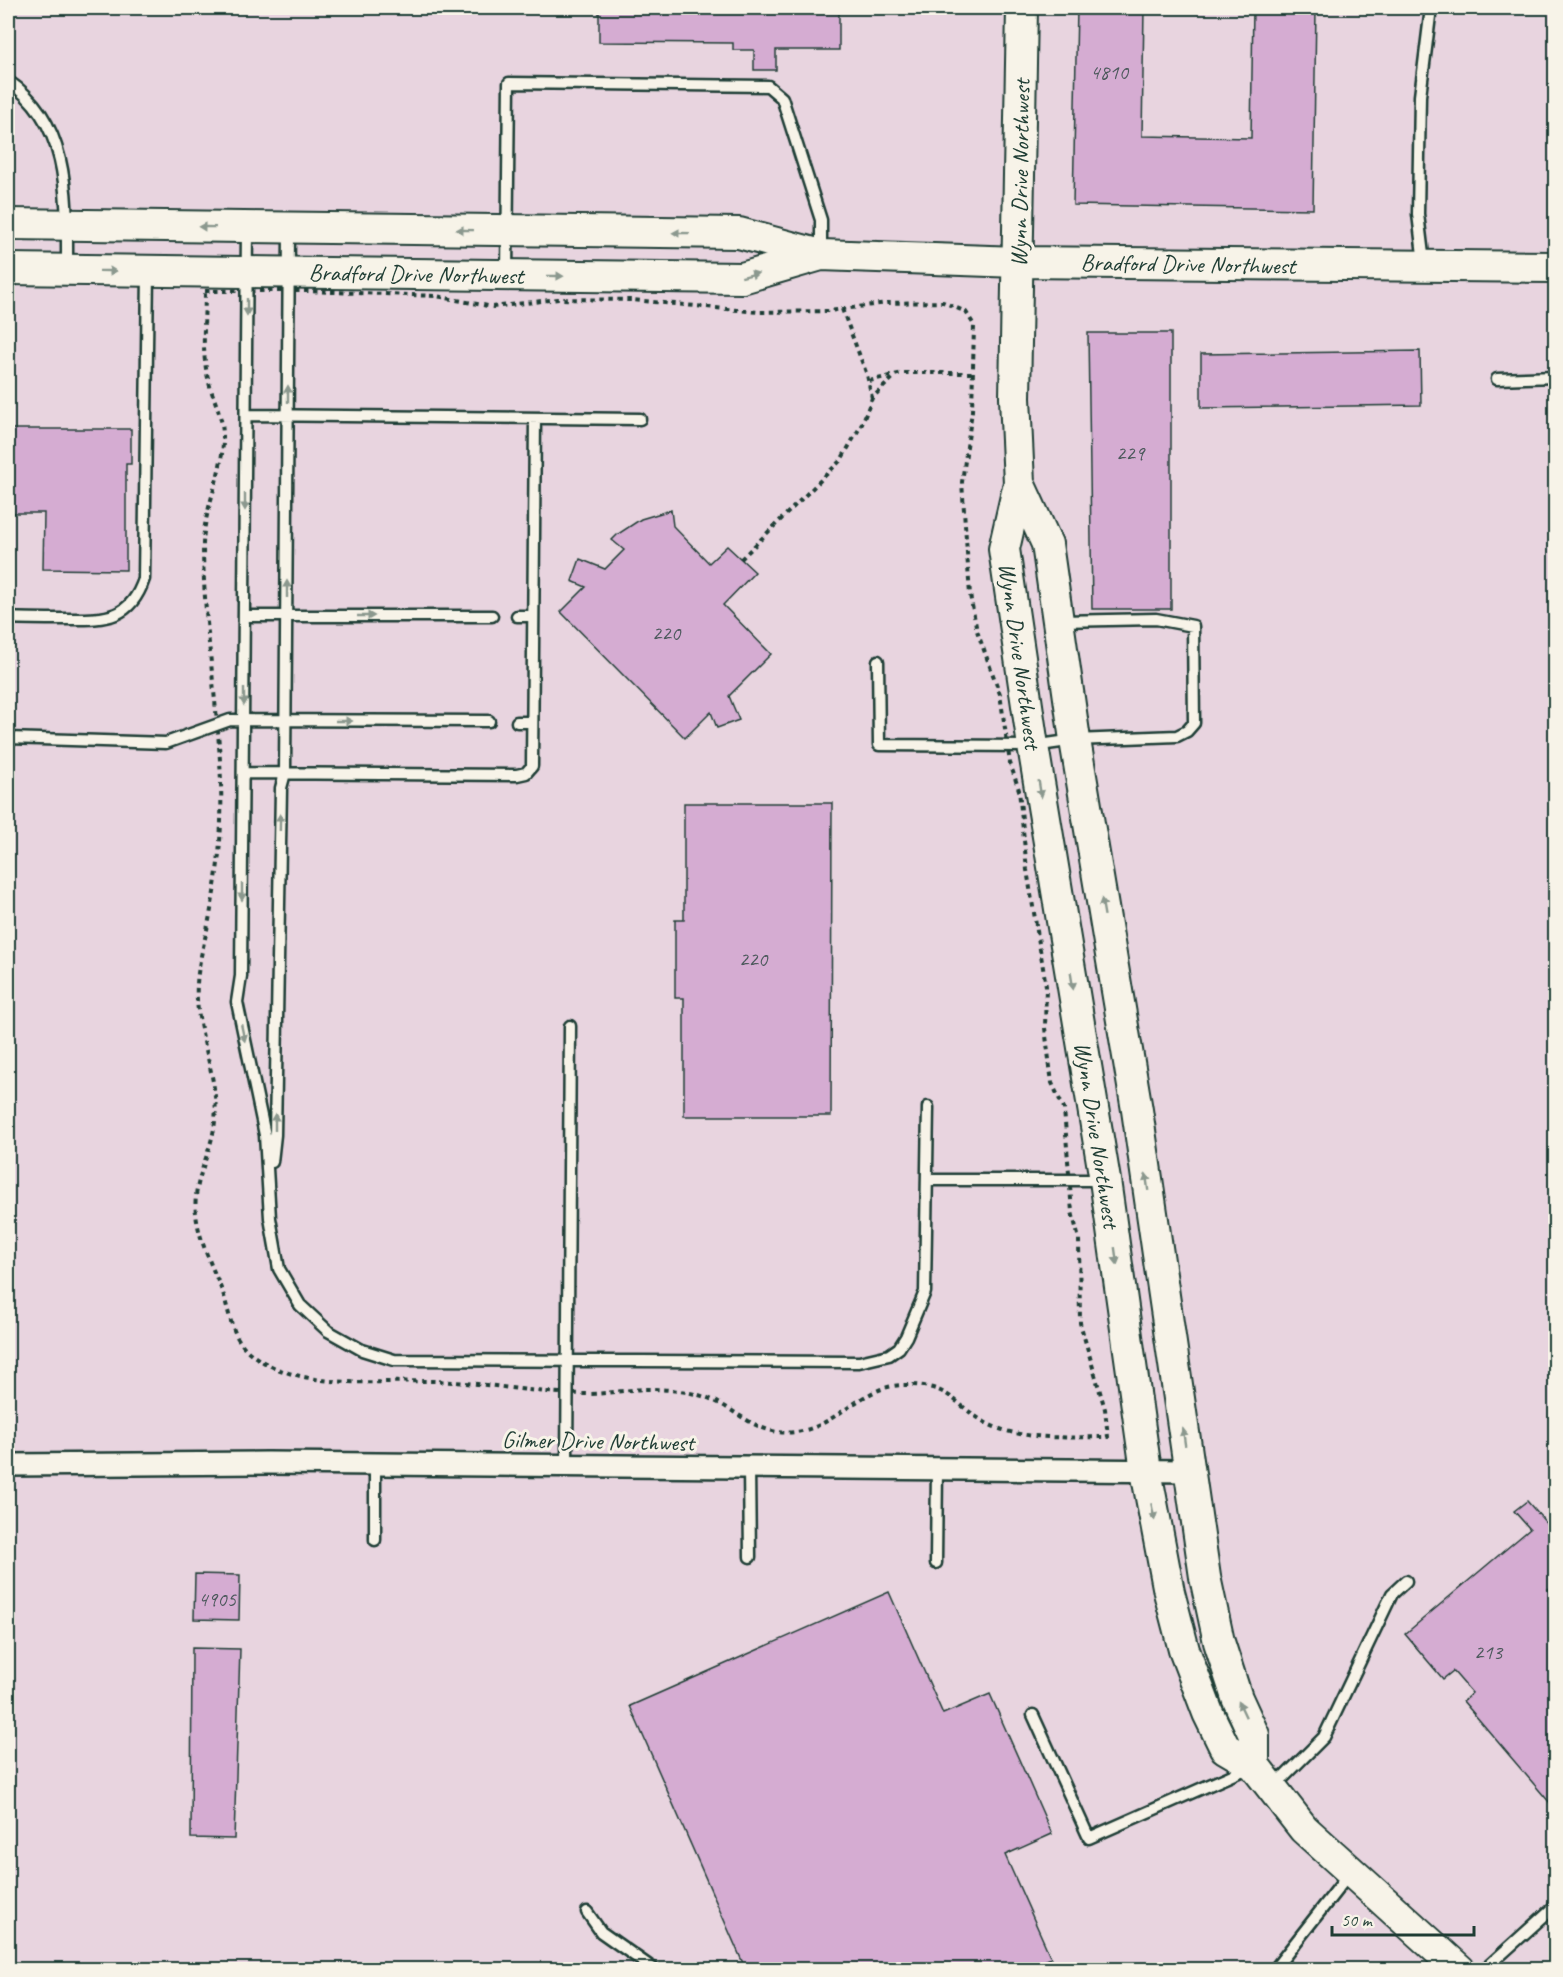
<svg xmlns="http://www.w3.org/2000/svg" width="1563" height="1977" font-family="Caveat,sans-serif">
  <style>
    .built { fill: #e8d4df }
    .building { fill: #d5acd2; stroke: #1f3d34; stroke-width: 1.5 }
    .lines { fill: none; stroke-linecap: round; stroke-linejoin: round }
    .lane-casing { stroke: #1f3d34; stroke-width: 15 }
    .street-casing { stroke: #1f3d34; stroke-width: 26 }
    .secondary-casing { stroke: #1f3d34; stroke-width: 34 }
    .path { stroke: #1f3d34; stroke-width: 4; stroke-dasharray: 4.5 4.5; stroke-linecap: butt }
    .lane { stroke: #f7f3e8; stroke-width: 10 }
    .street { stroke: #f7f3e8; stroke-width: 21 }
    .secondary { stroke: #f7f3e8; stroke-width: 30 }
    .oneway { fill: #8b988e }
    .labels { text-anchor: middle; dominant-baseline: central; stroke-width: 6; stroke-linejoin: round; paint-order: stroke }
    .number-label { font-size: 21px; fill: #4c595c }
    .street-label { font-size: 24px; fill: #1f3d34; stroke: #f7f3e8 }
  </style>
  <rect width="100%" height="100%" fill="#f0e5e4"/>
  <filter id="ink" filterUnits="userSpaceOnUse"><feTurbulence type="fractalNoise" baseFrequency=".0167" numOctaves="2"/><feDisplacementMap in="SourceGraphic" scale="12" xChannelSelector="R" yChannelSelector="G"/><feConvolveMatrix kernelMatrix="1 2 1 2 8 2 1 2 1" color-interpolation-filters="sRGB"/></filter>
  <g filter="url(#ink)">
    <path class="built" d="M8,8h1547v1961h-1547z"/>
    <path class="building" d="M599,8h240v42h-63v20h-22v-20h-21v-7l-134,-1z
      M1077,8h67l-2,128 109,2 2,-130h63l-3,201 -240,-4z
      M1088,333h83v276h-79z
      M1420,351l1,54 -220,3v-54z
      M8,429h123v35h-5v106l-83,-1 1,-56h-36z
      M671,510l2,16 36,37 18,-17 28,26 -32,33 48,49 -42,42 10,24 -22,8 -6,-16 -26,26 -124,-126 25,-25 -14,-6 8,-22 25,10 19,-19 -12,-10 6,-6 23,-15z
      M684,803h148l-1,313h-147v-118h-9v-78h9z
      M1527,1501l21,24 8,-7v65l-8,6 8,9v212l-93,-109 9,-8 -19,-22 -10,8 -38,-45 125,-105 -16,-18z
      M195,1574l45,1 -1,45 -45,-1z
      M889,1592l54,122 47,-20 62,140 -47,21 46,103 -27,12h-278l-116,-264z
      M192,1648l48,1 -6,190 -43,-1z"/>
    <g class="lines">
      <g class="lane-casing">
        <path id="lane" d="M8,81c63,42 59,120 59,187
          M247,228l-6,748 -4,26 28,133 5,83 9,51 21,36 28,26 34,19 32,10 465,2 30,-7 10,-7 7,-11 19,-45 3,-185
          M1424,263l-6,-49 2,-118 11,-88
          M507,274l2,-191 259,3 14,12 39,122v32
          M1497,379l59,-2
          M246,415l394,4
          M244,616h248
          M517,616h16
          M8,618c19,1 38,1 57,1 39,0 65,2 79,-40l4,-307
          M878,661l1,84 154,1 42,-6 102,-4 10,-5 7,-8 -1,-97 -37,-7 -95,2
          M517,722h15
          M8,738l158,5 64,-23 259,1
          M243,773l274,2 9,-2 6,-7 3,-348
          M272,1162l3,-27 6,-347 4,-15 4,-543
          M928,1180h174
          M375,1464v76
          M567,1466l3,-440
          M749,1468l1,89
          M936,1563l1,-94
          M1033,1715l56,123 159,-70
          M1273,1784l11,-7 40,-40 68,-143 14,-13
          M587,1912l14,20 54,38
          M1274,1970l76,-97
          M1484,1970l72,-65"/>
      </g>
      <g class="street-casing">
        <path id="street" d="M8,1465l259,-2 922,8"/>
      </g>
      <g class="secondary-casing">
        <path id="secondary" d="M1022,8l-7,390 4,85 -15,66 29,197 72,434 41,291 23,121 15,58 24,63 17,35 29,17 50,64 156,141
          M8,224l731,9 82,22 197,7 538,5
          M8,269l734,9 79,-23
          M1019,483l28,61 28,196 62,370 68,467 14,65 18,56 17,37v30"/>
      </g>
      <path class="path" d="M205,291h102l129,5 57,11 65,-8 75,1 125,12 71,-1 58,-8 56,-1 23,10 8,13 -2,86 -10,71 8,113 7,36 23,63 10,69 9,27 8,80 19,116 -1,42 7,55 12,26 8,103 7,27 1,84 25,86 3,28c-37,0 -86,4 -120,-13 -35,-19 -36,-40 -84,-39 -43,0 -68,43 -109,47 -36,5 -57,-22 -87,-34 -19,-7 -40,-9 -60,-9 -20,0 -40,5 -60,5 -52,0 -104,-12 -156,-13 -56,0 -129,10 -178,-25 -7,-5 -12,-11 -17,-19 -6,-12 -9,-27 -13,-41 -10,-26 -25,-54 -28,-82 -4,-33 16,-61 19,-93 5,-45 -21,-90 -18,-137 1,-20 7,-40 11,-59 7,-34 12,-69 13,-104 3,-92 -18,-184 -18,-277 1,-37 21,-71 20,-108 0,-21 -11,-38 -15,-58 -7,-27 -3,-59 -3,-87z
        M842,309l25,66 5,23
        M869,381l33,-8h71
        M741,559l100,-99 21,-36 10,-26 25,-24"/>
      <use href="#lane" class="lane"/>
      <use href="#street" class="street"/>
      <use href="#secondary" class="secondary"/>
    </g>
    <defs><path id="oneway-solid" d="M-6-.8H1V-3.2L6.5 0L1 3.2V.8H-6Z" transform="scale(1.5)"/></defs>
    <g class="oneway">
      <use href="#oneway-solid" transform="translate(207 227) rotate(-179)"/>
      <use href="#oneway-solid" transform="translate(465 230) rotate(-179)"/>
      <use href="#oneway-solid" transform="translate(681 233) rotate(-179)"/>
      <use href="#oneway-solid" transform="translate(108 271) rotate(1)"/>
      <use href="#oneway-solid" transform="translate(750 275) rotate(-14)"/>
      <use href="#oneway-solid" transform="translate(555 276) rotate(1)"/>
      <use href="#oneway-solid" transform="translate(247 307) rotate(90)"/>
      <use href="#oneway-solid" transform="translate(288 394) rotate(-90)"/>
      <use href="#oneway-solid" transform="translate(245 502) rotate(90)"/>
      <use href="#oneway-solid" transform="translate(287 589) rotate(-90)"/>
      <use href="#oneway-solid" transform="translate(366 616)"/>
      <use href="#oneway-solid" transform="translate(244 697) rotate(90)"/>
      <use href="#oneway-solid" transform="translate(344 721)"/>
      <use href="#oneway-solid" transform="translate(1040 789) rotate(81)"/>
      <use href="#oneway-solid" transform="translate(280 822) rotate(-89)"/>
      <use href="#oneway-solid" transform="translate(242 892) rotate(90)"/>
      <use href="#oneway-solid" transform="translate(1103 907) rotate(-100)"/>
      <use href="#oneway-solid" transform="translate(1072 981) rotate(81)"/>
      <use href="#oneway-solid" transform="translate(243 1033) rotate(78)"/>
      <use href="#oneway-solid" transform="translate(275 1122) rotate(-90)"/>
      <use href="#oneway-solid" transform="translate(1147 1182) rotate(-98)"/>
      <use href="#oneway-solid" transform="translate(1116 1256) rotate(82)"/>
      <use href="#oneway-solid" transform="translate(1184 1437) rotate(-98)"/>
      <use href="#oneway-solid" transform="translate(1153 1512) rotate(79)"/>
      <use href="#oneway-solid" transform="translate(1242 1709) rotate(-115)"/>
    </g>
  </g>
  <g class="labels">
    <g class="number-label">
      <text x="1109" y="72">4810</text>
      <text x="1130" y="453">229</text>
      <text x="666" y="633">220</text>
      <text x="753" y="959">220</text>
      <text x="217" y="1599">4905</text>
      <text x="1488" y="1652">213</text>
    </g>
    <g class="street-label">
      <text transform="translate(1020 173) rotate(-89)">Wynn Drive Northwest</text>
      <text transform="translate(1188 264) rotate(1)">Bradford Drive Northwest</text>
      <text transform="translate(416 274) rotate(1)">Bradford Drive Northwest</text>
      <text transform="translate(1020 656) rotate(82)">Wynn Drive Northwest</text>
      <text transform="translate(1097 1135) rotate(81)">Wynn Drive Northwest</text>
      <text transform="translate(598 1441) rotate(1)">Gilmer Drive Northwest</text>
    </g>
  </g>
  <rect width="1563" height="1977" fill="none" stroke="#f7f3e8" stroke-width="30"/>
  <rect x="15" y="15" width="1533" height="1947" fill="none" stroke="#1f3d34" stroke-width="2" filter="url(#ink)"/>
  <path d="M1332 1926v9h142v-9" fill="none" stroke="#1f3d34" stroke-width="3"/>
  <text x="1341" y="1926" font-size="18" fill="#1f3d34" stroke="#f7f3e8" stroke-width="4.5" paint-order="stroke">50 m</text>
</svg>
